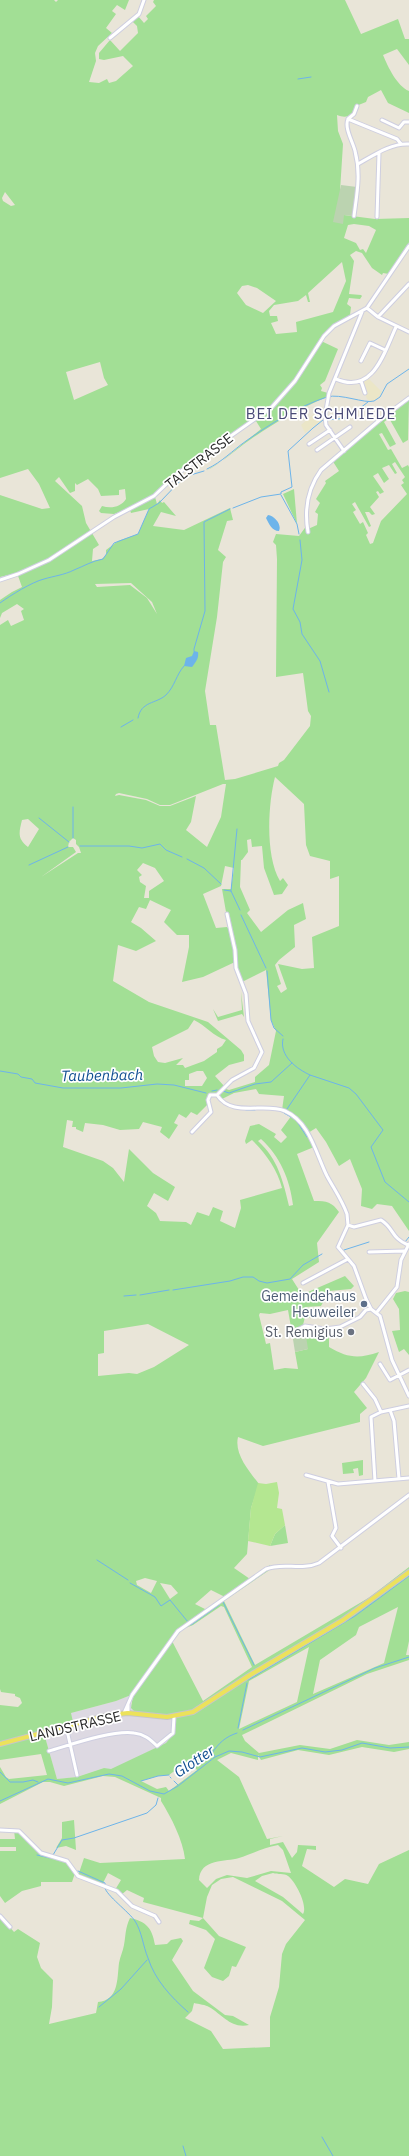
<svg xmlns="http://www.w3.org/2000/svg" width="409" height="2156" font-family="'IBM Plex Sans',sans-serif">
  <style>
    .industrial { fill: #ddd9e2 }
    .education { fill: #ebe6c7 }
    .green { fill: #a2df95; fill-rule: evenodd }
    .cemetery { fill: #bbd3b0 }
    .pitch { fill: #b4e791 }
    .water { fill: #6db4ea }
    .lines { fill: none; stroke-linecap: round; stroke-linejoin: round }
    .stream { stroke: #6db4ea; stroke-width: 1 }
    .minor-casing { stroke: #cecee0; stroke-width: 5 }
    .major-casing { stroke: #c7c7c7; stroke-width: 6 }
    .minor { stroke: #fff; stroke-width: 3 }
    .major { stroke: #ece25b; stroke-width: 4 }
    .service-dot { fill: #5c6f8a; stroke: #fff; stroke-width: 1.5 }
    .worship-dot { fill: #6b7280; stroke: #fff; stroke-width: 1.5 }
    .labels { text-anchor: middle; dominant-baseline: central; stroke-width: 3.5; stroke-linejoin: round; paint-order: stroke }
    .street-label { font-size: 14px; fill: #272727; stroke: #fff }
    .service-label { font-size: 14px; fill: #4e5e75; stroke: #fff; text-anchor: end }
    .worship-label { font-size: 14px; fill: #5b616d; stroke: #fff; text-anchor: end }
    .neighbourhood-label { font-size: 15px; letter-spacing: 1px; fill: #494a76; stroke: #fff }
    .water-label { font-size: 15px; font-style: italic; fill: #104f91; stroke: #fff }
  </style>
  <rect width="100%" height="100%" fill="#e9e5d8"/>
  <path class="industrial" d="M131,1695l2,1 -3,8 46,11 -2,20 -8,8 -55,27 -7,-2 -27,9 -20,2 -14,-49 29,-8 -1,-9 45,-12z"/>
  <path class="education" d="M369,379l13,13 -5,7 -6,2 -4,-2 -5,-17z
    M323,411l-1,9 -17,13 -4,-8 14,-12z"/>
  <path class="green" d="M0,0h54l2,2 2,-2h71l-4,10 -8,-5 -5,6 4,3 -10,14 6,5 -14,13 -3,7 1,8 -7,21 10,1 8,-4 2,4 7,-2 17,-15 -10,-10 -19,4 -5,-1v-6l11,-13 10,11 18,-18 -1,-7 -5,-5 6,-5 6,7 4,-4 -2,-3 10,-10 -3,-4 1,-2h191l16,34 37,-15 7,20h4v26l-12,-16 -14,6c5,12 14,31 26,36v22l-21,-10 -7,-13 -13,7 -2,5 -10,4c-4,10 -9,13 -19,9l1,16 5,13 -3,47 4,24 31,4 34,-1v24l-2,5 -18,27 -6,-1 -1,2 -10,-7 -10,-15 -6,-2 -6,4 4,6 -5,33 12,1 1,1 -2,3 -11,-1 -2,6 4,3 -1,8 -21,13 -10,12 19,9 -13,32 -5,4 2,3 -1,3 7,2 -1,4c-30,13 -57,28 -83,47 -13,10 -23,19 -38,27l16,-10 39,-32 -5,-8 -16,9 -29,22 -2,-1 -12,7 -42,39 2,7 3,-4 2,3 2,-1 12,14 -15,-4 -8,14 31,4 46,-22 3,12 -6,1 -9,29 8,7 -3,5 -6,55 -12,74 5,34h6l9,55 10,-1 43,-13 1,-3 5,-3 26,-34 1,-10 -3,-5 -5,-38 -27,4 1,-118 -1,-14 -3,-3 3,-8 23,2 8,-11 1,4 9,-4 1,-11 -3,-2 5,-9 -4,-4 10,-16 -1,-2 14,-10 -7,-11 77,-60 -1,40 -5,3 -14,-25 -5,4 12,22 -6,3 -8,-14 -3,1 9,16 3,-1 11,19 6,-3 1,2v764l-17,-25 -15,-2 -5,5 -11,-3 1,-17 -12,-30 -11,7 -13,-24 -10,-14 -8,5 6,14 -17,7 17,47c13,0 18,1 25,11l-22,31 2,19 -27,17 7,11 9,2 37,-16 9,10 -3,3 -22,2 -8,15 -16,1 1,2 8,-1 1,10 -10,-1 -2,8 26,3v19c19,11 29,12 50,5l-13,26 -12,14 13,16 -7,6v8l-97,24 -25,-9c-4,17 11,34 21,47l-8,24 -4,46 -13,14 16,11 20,-14 1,4 -47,32 31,64 115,-68 39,-30v74l-3,14h3v5l-42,14 -125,61 3,6 14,12 41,-8 30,4 27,-9 32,5 20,-3v7l-15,3 -32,-5 -33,8 -31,-5 -37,10 -3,-5v5l-27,-7 -14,7 22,17 28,62 16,-3 -13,3v6l13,-3 9,16 5,-6 1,-7 18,1v4l-9,-1 -5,17 32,21 11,-8 23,5 11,-20 30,-14v306h-409v-240l14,16 4,-3 22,14 -3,14 4,11 12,12 -1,27 -3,17 47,-11 2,-11c21,-2 19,-23 21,-39 1,-6 4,-12 5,-18 2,-11 1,-16 6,-27 17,4 22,10 25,27l12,-1 4,-4 10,-2 2,3 -11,19 21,31 32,24 8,1 16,9c-18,4 -26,-10 -40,-18 -3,-2 -10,-3 -15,-4l-2,8 -7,7 26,13 12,18 47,-2v-30l9,-30 3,-33 4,-10 19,-24 -23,-19 -49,-24 -12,2 -9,6 -5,12 -4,21 16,18 27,11 -10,20 -4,-1 -3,10 -6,5 -11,-4 -8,-9 11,-29 -9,-9 -17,-6 1,-4 9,1 4,-3 -60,-16 1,-4 -17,-8 -6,5 -6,-5 6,-10 -13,-7 -6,12 -24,-9 6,-18 16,5 85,-4c-2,-19 -14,-42 -24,-58v-3l-46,-21 -12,-1 -39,10 -14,-4h-7l-43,22v-37l6,10 3,2 38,-4 -6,-21 -41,6v-55l18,2 4,-4 -2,-5 -5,-2v-2l-14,-2 -1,-3v-1064l8,-5 3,6 13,-6 -3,-9 3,-2 -7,-5 -15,9 -2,5v-18l12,-8 10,-5 -5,-14 -17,4v-82l42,14 8,-1 -11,-24 -11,-15 -28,9zM5,192l10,13 -4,1 -8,-5 -1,-3zM354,224l15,2 7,4 -10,23 -3,-4 -3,1 -4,-7 -12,-5 4,-13zM342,262l4,19 -13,31 -37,10 1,10 -21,2 -5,-11 7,-2 -1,-5h-7l-1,-5 5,-6 24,-4 8,-6 2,7h2l-2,-9zM248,285l9,3 19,13 -13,12 -17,-8 -9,-12 5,-7zM100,362l4,16 4,7 -34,15 -8,-28zM395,462l10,15 -3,3 2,3 -3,2 6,9 -26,27 -8,22 -3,1 -4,-9 2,-2 -5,-11 -3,2 -7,-12 3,-2 -4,-6 3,-2 14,25 2,-1 -6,-14h4l3,3 3,-1 -5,-7 9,-10 -3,-5 2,-1 2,3 4,-2 -11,-16 5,-3 6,10 5,-4 -7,-11 7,-3 6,9 2,-1 -5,-9zM59,477l11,16 5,-2v-8l2,2 11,-6 10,10 3,7 18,-1v-5l6,-1 1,10c-5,8 -15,10 -24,7l-3,5 2,2 13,1 6,-2 1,3 9,-5 1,3 18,-4 -11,25 -20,7 -12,9v5l-4,4 -10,2 1,-12 6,-4 -13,-22 -4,-17 -27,-25zM131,583l21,19 5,12 -10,-16 -17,-13 -33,2 -2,-3zM275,777l29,27 2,41 4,11 20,5v18l9,-3v50l-27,11 2,31 -12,1 -24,-5 9,25 -6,4 -4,-7 4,-2 -6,-19 4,-5 16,-13 -1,-22 12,-6 -3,-16 -15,7 -27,22 -14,-19 3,-3 -10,-23 1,-27h1l6,-8 -1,-12 4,-1 1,8 10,-1 2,22 10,27 8,-1 6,-9 -5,-7 -3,3c-15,-25 -12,-77 -5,-104zM223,784h3l-5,33 -14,30 -21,-17 5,-8 5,-26 -26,10h-10l-14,-6 -27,-5 -4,1 1,-2 3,-1 28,6 13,6h10zM28,819l11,10 -11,18c-11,-9 -9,-14 -6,-27zM73,838l3,2v4l3,3 2,6h-3l-37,24 35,-25 -3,-5h-5l1,-5zM143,863l12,5 9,13 -15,10v7h-5l2,-12 -6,-4 -1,-5 3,-2 -5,-5zM225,866l9,2 -3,21h-9l7,40 -2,-2 -11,1 -13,-34 18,-8zM150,900l21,10 -7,12 13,13h12v12l-7,35 21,-5 32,-15 7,20 24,-12 5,50 5,11 -7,34 -14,12v5l-26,8 -6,-2 1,-2 -9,-10 14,-11 15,-4v-6l-3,-5 -33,-28 -59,-20 -36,-21 5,-36 18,6 20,-10 -15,-13 -10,-6 8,-15 7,2zM194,1020c11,5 20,17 32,20l-4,6 -5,3v3l-13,9 -19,7 -2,-3h-7l7,-7 -18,5 -7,-1 -4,-6 -2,-9 36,-18zM197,1071h6l4,7 -5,8h-17v-6h4v-6zM256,1089l3,5 25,2 -2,14 10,5 -11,15 6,7 -6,6 -7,-6 2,-3 -17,-10 -9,2 -5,15 1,3 6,-4c14,14 25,29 30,48l-42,12 1,8 -6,20 -15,-7 3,-10 -10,-4 -4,9 -12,-4 -6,13 -5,-3 -26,-1 -4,-8 -9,-7 7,-13 14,8 7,-14 -22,-14 -24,-24 -5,33 -11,-14 -10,-7 -40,-14 4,-27 6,1 -1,6h4v2l7,3 2,-9 18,2 17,5 19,-1 4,-7 19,5 -2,5 9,7 9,-14 -4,-2 5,-9 7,4 5,-6 6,3 12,-12 1,-8h7l3,5 14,-7zM261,1139c19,17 29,41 32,66l-4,1c-6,-25 -11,-47 -31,-65zM288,1310l4,23 16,16 -13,3 3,17 -13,-1 -11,2 -4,-27 -4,1 -7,-29 1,-2 10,1zM148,1324l41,21 -35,22 -17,7 -8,-1 -31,3v-22l6,-1v-22zM145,1578l12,3 -6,12 -14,-8 -1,-4zM160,1583l11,2 7,8 -8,6zM211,1590l14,7 -18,13 -12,-6zM221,1606l3,1 28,60 -49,34 -31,-60 11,-12 10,-4zM398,1607l-14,56 -71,31 7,-34 36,-25 3,-8zM309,1647l-12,55 -58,27 10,-48zM131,1695l2,1 -2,12 4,4 41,3 -1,17 -9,11 -55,26 -7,-1 -27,9 -20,2 -14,-49 30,-8 -2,-9 45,-12zM189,1760l8,10 -28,21 -3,-4 -9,2 -16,-8 17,-5 11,-1zM278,1845l5,5 8,23 -20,-2 -24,7 -20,-3 -11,4 -9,9 -8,-8c1,-22 27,-18 40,-22 15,-5 24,-10 39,-13zM273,1873c5,2 11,0 15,3 8,6 20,30 15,38l-20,-17 -28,-16 7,-5z
    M294,489l3,35 -14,-30z
    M241,992l3,25 -2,-3 -24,7 -5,-12 5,8 24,-7z
    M405,1291l4,1v63l-5,-6 -5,3 -7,-21 8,-1 -1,-21 -6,-10 3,-6z
    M363,1460v15l-4,1 -1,-8 -5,1 1,4 -11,1 -1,-11z
    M285,1525l3,18 -18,3 5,-12z
    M74,1820l2,30 -10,-4 -10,2 6,-10v-16z
    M14,1830l5,1 19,20 29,10 8,12 -3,9h-31v4l-19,5 -17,12 -5,-7v-45h16v-4h-16v-8h15z"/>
  <path class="cemetery" d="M341,185l16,2 -5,29 -8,-1 -1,9 -10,-2z
    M298,1330h7l3,19 -13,3 -3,-19z"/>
  <path class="pitch" d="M277,1482l2,11 -2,15 5,1 3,16 -10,9 -5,12 -22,-5 3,-33 7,-25 8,1z"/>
  <path class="water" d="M268,515c7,1 14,10 11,16 -7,0 -10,-7 -13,-13z
    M194,651l4,1c1,6 -2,10 -6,15l-8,-1 2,-8 6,-2z"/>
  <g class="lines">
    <path class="stream" d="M298,79l13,-2
      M327,420l20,-2 21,-16
      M207,469c15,-7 25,-18 39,-28 24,-17 53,-35 81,-44 13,-4 38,7 47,4l6,-4 7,-13 22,-15
      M281,495l16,29 2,10
      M233,508l28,-11 20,-3v-2l11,-5 -4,-36 25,-23 10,-8
      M300,540l2,20 -9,49 7,13 2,12 18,27 9,31
      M0,603c11,-8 32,-21 44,-24 10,-3 20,-4 30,-9 10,-4 18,-9 29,-11l11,-16 24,-9 11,-25 10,-6 25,-26 20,-6
      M194,651v-2l11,-38 -1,-89 26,-13
      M138,718c3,-17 18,-14 28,-23 9,-9 10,-20 18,-29
      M121,727l12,-7
      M73,807v31
      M39,818l30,24
      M80,846h49l13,2 18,-4 6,6 16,7
      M187,859l17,9 17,16
      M29,865l39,-18
      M224,890l7,1 9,19
      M231,891l6,-62
      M241,915l25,53
      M267,971l4,49 3,8 9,8
      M283,1039c-4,17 14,30 27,36
      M0,1071l18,3 3,3 11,2 3,4 28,5h58l36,-4 17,1 32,8
      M212,1091l5,-1
      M223,1091l6,2 26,-9 16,-2 21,-19
      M287,1109l23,-34 39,13 7,6 27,36 -12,17 14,35 24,20
      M246,1110h9
      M280,1111l5,2
      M284,1113l12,7 11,17
      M402,1241l3,1 4,-5
      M344,1250l25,-8
      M173,1290l57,-9 13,-4h10l6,4 8,2 23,-4 13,-14 19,-11
      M140,1295l29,-5
      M124,1296l12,-1
      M97,1560l31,20
      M130,1583l25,14 6,9 9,-6 18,22
      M223,1602l31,63
      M191,1625l28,-20
      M248,1680l107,-64 54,-40
      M238,1728l9,-45
      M243,1730l132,-62 34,-11
      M215,1756l-3,-3c7,-10 13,-16 25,-20
      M0,1772l10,10h13l10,-2 5,2
      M170,1777l1,1
      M141,1781l17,-5 11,-1
      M174,1781l4,4
      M0,1801l48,-22 20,4 41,-9 13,2 28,15 14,3 14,-8 37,-29 14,-6 13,1 18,5 42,-9 23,4 17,-2 20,-7 28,5 19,-1
      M37,1855l13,3
      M53,1855l9,-15 12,-2 73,-25 9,-8 2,-7
      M78,1871l27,12v2
      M105,1888c1,7 24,24 30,33 7,11 8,25 13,37 7,22 23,39 40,54
      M99,2007l22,-18 26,-29
      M322,2137l11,19
      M183,2146l3,10"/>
    <g class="minor-casing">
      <path id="minor" d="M110,38l29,-24 5,-14
        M348,119c-4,9 5,23 7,32 6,23 2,42 -1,65
        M348,119l49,20 4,5
        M348,119l6,-5 3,-8
        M382,120l17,8 5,-6h5
        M358,164c16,-9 33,-21 51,-20
        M377,217l2,-64
        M367,308l11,9 31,15
        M378,317l31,-33
        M361,361l9,-18 15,7
        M336,379c37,16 48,-26 60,-52
        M361,381l4,12
        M309,444l21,-14
        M317,450l33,-23
        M344,451l-18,-26 -1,-9 4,-23 33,-81
        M308,532c-4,-23 0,-44 13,-62l61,-52 27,-20
        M0,580l18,-6 31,-14 65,-43 40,-21 23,-22 95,-67 23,-26 29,-45 10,-10 33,-18 42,-62
        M227,914l8,36 1,18 10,26 2,27 14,31 -8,16 -22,12 -15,15c15,23 47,7 68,16 25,11 31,43 42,65 7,13 15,24 20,38l1,11 -10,22 16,19 12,33 5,10 9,7 12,44 17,36
        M192,1132l19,-20 -3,-12 2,-5h7
        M348,1225l6,2 27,-7c13,8 10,18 27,25
        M369,1252l35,-1
        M303,1283l45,-24
        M377,1312l20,-25 4,-27 8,-16
        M290,1334l15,-8 20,3 15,-2 20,-10 6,-7 5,-1
        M380,1364l10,16 19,-10
        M363,1384l12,15 6,13
        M390,1410l4,11 5,58
        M306,1475l32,9 71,-6
        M375,1481l-4,-64 10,-5 28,-6
        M328,1482l8,46 -4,8 9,12
        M128,1704v9
        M124,1713l8,-18 46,-64 88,-62c17,-7 35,2 53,-6l90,-68
        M66,1726l11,49
        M49,1751c21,-6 63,-21 85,-18 10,1 16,6 23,13l16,-13 1,-16
        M0,1830l19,1 22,22 26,8 11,15 39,15 15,15 23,10 4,6
        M0,1916l10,11"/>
    </g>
    <g class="major-casing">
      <path id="major" d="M0,1744l109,-29 19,-2 39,4 26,-5 57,-37 93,-55 66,-48"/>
    </g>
    <use href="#minor" class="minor"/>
    <use href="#major" class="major"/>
  </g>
  <circle class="service-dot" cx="364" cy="1304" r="4"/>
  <circle class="worship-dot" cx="351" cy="1332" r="4"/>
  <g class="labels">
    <g class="street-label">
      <text transform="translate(199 461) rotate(-38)">TALSTRASSE</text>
      <text transform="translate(75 1726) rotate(-13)">LANDSTRASSE</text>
    </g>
    <g class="service-label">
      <text x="356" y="1296">Gemeindehaus<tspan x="356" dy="16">Heuweiler</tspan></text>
    </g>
    <g class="worship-label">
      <text x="343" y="1332">St. Remigius</text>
    </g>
    <g class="neighbourhood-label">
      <text x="321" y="413">BEI DER SCHMIEDE</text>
    </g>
    <g class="water-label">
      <text transform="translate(102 1075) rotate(-1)">Taubenbach</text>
      <text transform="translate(194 1761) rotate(-34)">Glotter</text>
    </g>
  </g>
</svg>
